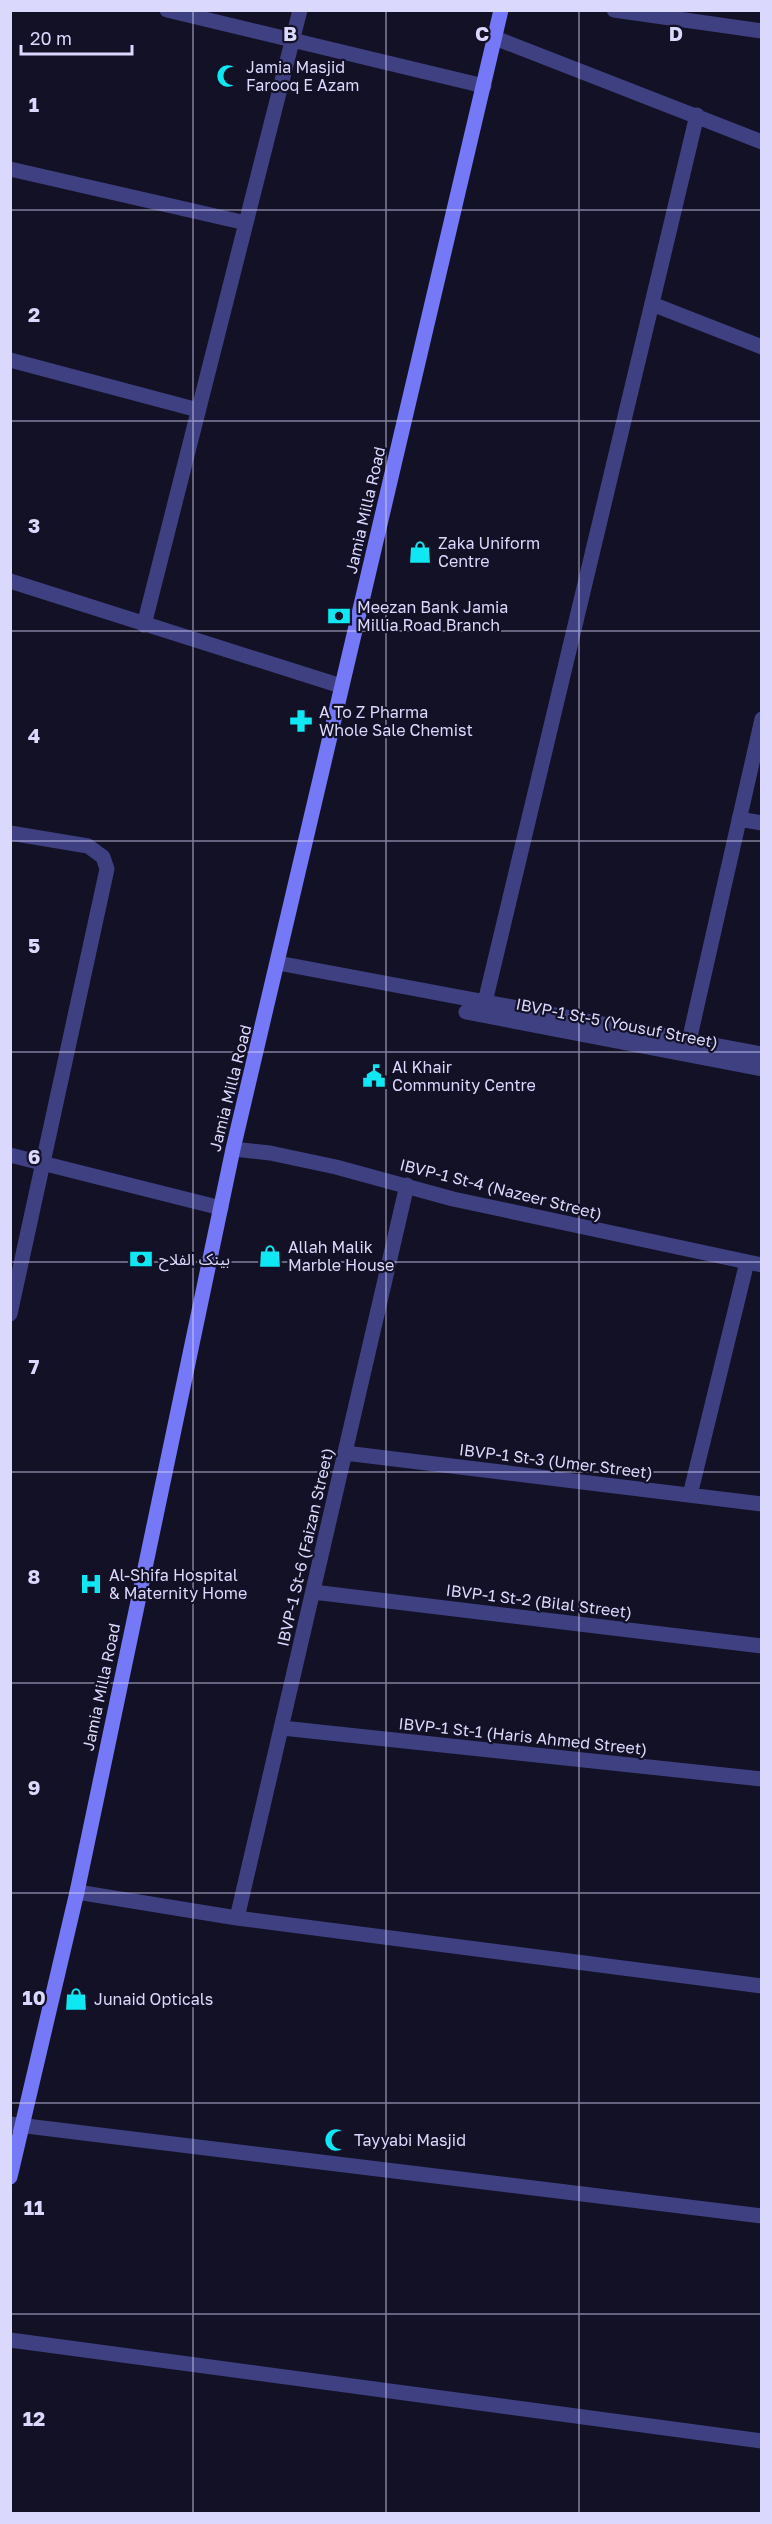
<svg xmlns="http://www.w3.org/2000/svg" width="772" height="2524" font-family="'Golos Text','Noto Sans Arabic',sans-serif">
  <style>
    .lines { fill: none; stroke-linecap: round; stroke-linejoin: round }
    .street { stroke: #3f4082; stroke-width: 15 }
    .secondary { stroke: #7578f7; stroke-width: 15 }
    .grid { fill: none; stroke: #dad8fd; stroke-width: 1.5; stroke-opacity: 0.55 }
    .labels { text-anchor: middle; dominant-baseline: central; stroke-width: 4.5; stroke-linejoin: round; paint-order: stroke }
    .poi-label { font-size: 16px; fill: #dad8fd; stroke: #131126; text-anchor: start }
    .street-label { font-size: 16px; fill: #dad8fd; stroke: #131126 }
    .grid-label { font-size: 20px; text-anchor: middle; font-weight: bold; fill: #dad8fd; stroke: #131126; stroke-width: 4.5; stroke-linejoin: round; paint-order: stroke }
  </style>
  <rect width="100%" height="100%" fill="#131126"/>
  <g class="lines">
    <path class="street" d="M167,10l317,76
      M614,10l148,21
      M495,38l267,104
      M10,169l236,54
      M652,304l110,43
      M10,360l188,50
      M10,581l331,105
      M144,625l156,-615
      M739,819l23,4
      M10,833l78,13 15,11 4,12 -97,445
      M278,963l484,91
      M485,1002l212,-887
      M466,1012l296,57
      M689,1041l73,-322
      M233,1149l37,4 66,14 117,32 309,66
      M10,1155l211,53
      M345,1453l417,51
      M690,1495l57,-233
      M313,1592l449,54
      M282,1728l480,51
      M77,1892l160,26 525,68
      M237,1918l170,-733
      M10,2124l752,92
      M10,2340l752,101"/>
    <path class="secondary" d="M10,2177l67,-285 156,-743 268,-1139"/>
  </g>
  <path class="grid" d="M193,10v2504M386,10v2504M579,10v2504M10,210h752M10,421h752M10,631h752M10,841h752M10,1052h752M10,1262h752M10,1472h752M10,1683h752M10,1893h752M10,2103h752M10,2314h752"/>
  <defs>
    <g id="mosque-bare" transform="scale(1.8)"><path d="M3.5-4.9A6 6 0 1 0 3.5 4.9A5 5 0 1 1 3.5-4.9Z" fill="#0fe7f2" stroke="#131126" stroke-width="2.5" paint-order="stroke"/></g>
    <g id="shop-bare" transform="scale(1.8)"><path d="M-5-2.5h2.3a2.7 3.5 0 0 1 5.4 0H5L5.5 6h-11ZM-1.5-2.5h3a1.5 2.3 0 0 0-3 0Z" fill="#0fe7f2" stroke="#131126" stroke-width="2.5" paint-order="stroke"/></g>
    <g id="bank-bare" transform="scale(1.8)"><path d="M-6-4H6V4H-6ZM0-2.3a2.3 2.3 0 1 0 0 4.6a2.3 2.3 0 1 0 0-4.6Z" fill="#0fe7f2" stroke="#131126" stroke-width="2.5" paint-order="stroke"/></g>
    <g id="pharmacy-bare" transform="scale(1.8)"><path d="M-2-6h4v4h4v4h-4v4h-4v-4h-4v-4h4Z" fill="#0fe7f2" stroke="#131126" stroke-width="2.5" paint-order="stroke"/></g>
    <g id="civic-bare" transform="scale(1.8)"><path d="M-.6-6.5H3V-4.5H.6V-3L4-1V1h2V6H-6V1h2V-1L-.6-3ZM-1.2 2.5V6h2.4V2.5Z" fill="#0fe7f2" stroke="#131126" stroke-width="2.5" paint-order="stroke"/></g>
    <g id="hospital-bare" transform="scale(1.8)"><path d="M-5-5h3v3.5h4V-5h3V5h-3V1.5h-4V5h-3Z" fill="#0fe7f2" stroke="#131126" stroke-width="2.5" paint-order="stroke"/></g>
  </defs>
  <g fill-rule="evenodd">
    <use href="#mosque-bare" x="228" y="76"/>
    <use href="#shop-bare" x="420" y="552"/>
    <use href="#bank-bare" x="339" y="616"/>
    <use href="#pharmacy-bare" x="301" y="721"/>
    <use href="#civic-bare" x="374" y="1076"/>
    <use href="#shop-bare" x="270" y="1256"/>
    <use href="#bank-bare" x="141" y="1259"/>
    <use href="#hospital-bare" x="91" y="1584"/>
    <use href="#shop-bare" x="76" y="1999"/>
    <use href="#mosque-bare" x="336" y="2140"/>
  </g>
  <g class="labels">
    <g class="poi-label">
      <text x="246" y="67">Jamia Masjid<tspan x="246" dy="18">Farooq E Azam</tspan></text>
      <text x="438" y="543">Zaka Uniform<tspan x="438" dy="18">Centre</tspan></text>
      <text x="357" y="607">Meezan Bank Jamia<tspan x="357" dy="18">Millia Road Branch</tspan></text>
      <text x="319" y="712">A To Z Pharma<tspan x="319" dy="18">Whole Sale Chemist</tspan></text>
      <text x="392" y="1067">Al Khair<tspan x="392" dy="18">Community Centre</tspan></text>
      <text x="288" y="1247">Allah Malik<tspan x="288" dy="18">Marble House</tspan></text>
      <text x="159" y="1259">بینک الفلاح</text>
      <text x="109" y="1575">Al-Shifa Hospital<tspan x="109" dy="18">&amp; Maternity Home</tspan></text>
      <text x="94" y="1999">Junaid Opticals</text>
      <text x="354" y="2140">Tayyabi Masjid</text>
    </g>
    <g class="street-label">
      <text transform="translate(365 510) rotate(-77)">Jamia Milla Road</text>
      <text transform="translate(617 1023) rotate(11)">IBVP-1 St-5 (Yousuf Street)</text>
      <text transform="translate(230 1088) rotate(-76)">Jamia Milla Road</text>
      <text transform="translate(501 1189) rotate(14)">IBVP-1 St-4 (Nazeer Street)</text>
      <text transform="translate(556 1461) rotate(7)">IBVP-1 St-3 (Umer Street)</text>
      <text transform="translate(305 1547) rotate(-77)">IBVP-1 St-6 (Faizan Street)</text>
      <text transform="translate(539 1601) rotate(7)">IBVP-1 St-2 (Bilal Street)</text>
      <text transform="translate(101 1687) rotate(-78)">Jamia Milla Road</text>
      <text transform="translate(523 1736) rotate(6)">IBVP-1 St-1 (Haris Ahmed Street)</text>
    </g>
  </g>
  <g class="grid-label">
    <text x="290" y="41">B</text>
    <text x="482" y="41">C</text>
    <text x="676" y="41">D</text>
    <text x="34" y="112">1</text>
    <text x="34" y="322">2</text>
    <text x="34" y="533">3</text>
    <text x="34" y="743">4</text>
    <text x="34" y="953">5</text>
    <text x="34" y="1164">6</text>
    <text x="34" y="1374">7</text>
    <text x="34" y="1584">8</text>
    <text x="34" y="1795">9</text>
    <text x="34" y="2005">10</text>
    <text x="34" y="2215">11</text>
    <text x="34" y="2426">12</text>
  </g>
  <rect width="772" height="2524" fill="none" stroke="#dad8fd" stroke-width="24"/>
  <path d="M21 45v9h111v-9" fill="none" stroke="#dad8fd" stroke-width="3"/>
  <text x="30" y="45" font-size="18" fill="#dad8fd" stroke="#131126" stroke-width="4.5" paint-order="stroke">20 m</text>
</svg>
